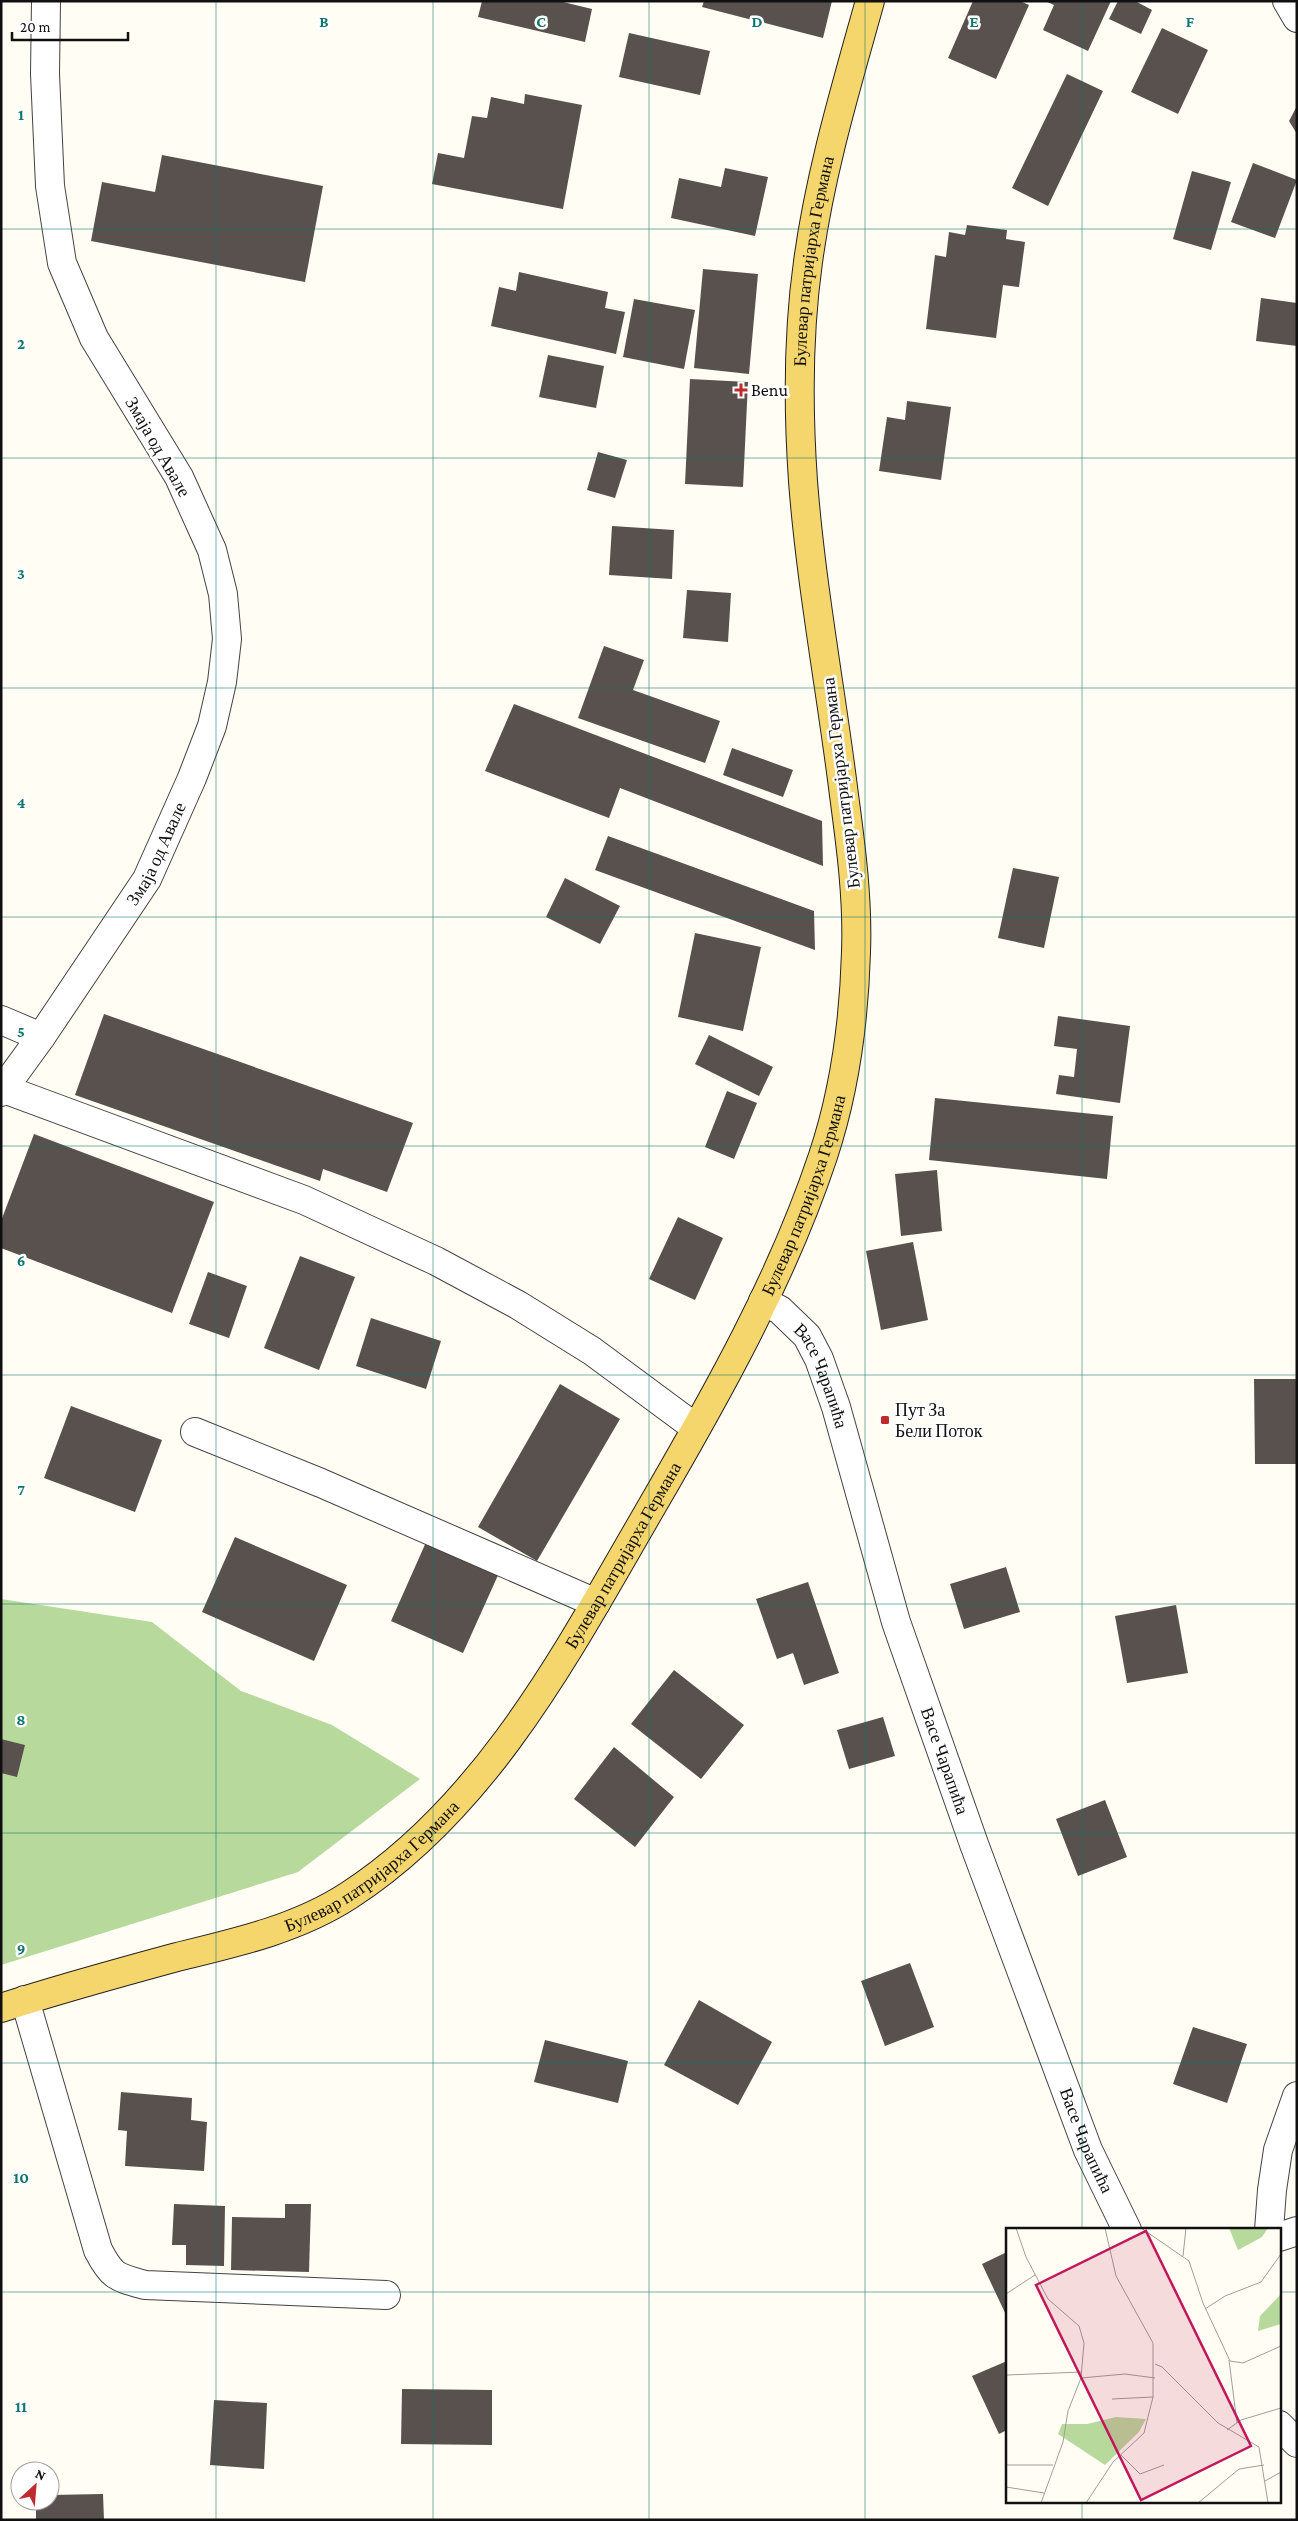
<svg xmlns="http://www.w3.org/2000/svg" width="1298" height="2521" font-family="'Crimson Pro',serif">
  <style>
    .forest { fill: #b7da9c }
    .building { fill: #59514d }
    .lines { fill: none; stroke-linecap: round; stroke-linejoin: round }
    .minor-casing { stroke: #434343; stroke-width: 30 }
    .major-casing { stroke: #212121; stroke-width: 30 }
    .minor { stroke: #fff; stroke-width: 28 }
    .major { stroke: #f5d66d; stroke-width: 28 }
    .grid { fill: none; stroke: #0f766e; stroke-width: 1; stroke-opacity: 0.55 }
    .poi-dot { fill: #bf2a2f; stroke: #fff; stroke-width: 2 }
    .labels { text-anchor: middle; dominant-baseline: central; stroke-width: 5; stroke-linejoin: round; paint-order: stroke }
    .street-label { font-size: 18px; fill: #101010; stroke: #fff }
    .poi-label { font-size: 18px; fill: #101010; stroke: #fff; text-anchor: start }
    .inset-road { fill: none; stroke: #9f9e99; stroke-width: 1 }
    .view { fill: #c2185b; fill-opacity: 0.15; stroke: #c2185b; stroke-width: 2.5 }
    .inset-edge { fill: none; stroke: #101010; stroke-width: 2.5 }
    .grid-label { font-size: 16px; text-anchor: middle; font-weight: bold; fill: #0f766e; stroke: #fff; stroke-width: 5; stroke-linejoin: round; paint-order: stroke }
  </style>
  <rect width="100%" height="100%" fill="#fffdf4"/>
  <path class="forest" d="M1,1599l151,23 89,69 91,34 88,54 -122,93 -297,93z"/>
  <path class="building" d="M482,1h77l33,8 -7,33 -107,-25z
    M704,1h128l-9,37 -121,-31z
    M973,1h47l9,4 -33,74 -48,-21z
    M1045,1h66l-23,50 -45,-21 11,-25z
    M1118,1h17l17,9 -11,24 -32,-15z
    M1162,28l46,22 -30,64 -47,-22z
    M629,33l81,18 -10,44 -81,-18z
    M1067,74l36,17 -55,115 -36,-18z
    M525,94l57,11 -19,104 -131,-25 6,-31 26,5 8,-42 15,2 4,-21 33,7z
    M1297,106v28l-8,-13z
    M162,155l161,31 -18,96 -214,-41 11,-59 53,10z
    M1253,163l44,17 -22,58 -44,-16z
    M725,168l43,9 -13,59 -84,-18 8,-40 42,9z
    M1192,171l39,11 -20,68 -38,-11z
    M967,225l40,5 -1,9 19,3 -6,45 -16,-2 -7,53 -70,-9 9,-74 11,2 3,-25 16,3z
    M703,269l55,5 -9,100 -55,-6z
    M519,272l89,20 -3,16 20,4 -9,42 -125,-28 8,-39 17,4z
    M1261,298l36,5v43l-41,-5z
    M634,299l61,11 -11,59 -61,-12z
    M548,355l56,11 -8,42 -57,-11z
    M690,379l58,3 -5,105 -58,-3z
    M907,401l44,6 -10,73 -62,-9 8,-54 18,3z
    M598,452l29,8 -12,38 -28,-8z
    M612,526l62,4 -2,49 -63,-4z
    M687,590l44,3 -3,49 -45,-4z
    M604,646l40,14 -11,30 87,31 -15,42 -127,-45z
    M514,704l308,117 1,45 -203,-78 -11,30 -124,-47z
    M732,748l61,22 -10,27 -60,-22z
    M608,836l206,75 1,39 -220,-80z
    M1013,868l46,9 -15,71 -46,-10z
    M565,878l55,28 -20,38 -54,-27z
    M695,933l66,14 -18,84 -65,-14z
    M104,1014l309,109 -26,69 -64,-23 -3,12 -245,-86z
    M1058,1016l72,10 -10,77 -64,-9 3,-19 15,2 3,-28 -23,-3z
    M709,1035l64,32 -14,29 -64,-32z
    M727,1091l30,12 -23,56 -29,-12z
    M935,1098l178,18 -6,63 -178,-19z
    M34,1134l180,68 -42,111 -171,-65v-27z
    M937,1170l5,61 -41,5 -6,-62z
    M678,1217l45,21 -28,62 -46,-21z
    M913,1242l15,78 -47,10 -15,-79z
    M300,1256l55,21 -36,93 -55,-22z
    M208,1272l39,14 -18,52 -40,-14z
    M371,1318l70,23 -15,48 -70,-23z
    M1254,1379h43v85h-42z
    M560,1384l60,35 -83,142 -59,-34z
    M71,1406l91,34 -27,72 -91,-34z
    M235,1537l112,48 -33,76 -112,-49z
    M427,1540l72,33 -36,80 -72,-32z
    M1006,1567l14,45 -56,17 -14,-45z
    M808,1582l31,91 -35,12 -11,-32 -16,6 -21,-60z
    M1176,1605l12,68 -61,10 -12,-67z
    M674,1670l70,55 -43,54 -70,-55z
    M883,1717l12,39 -46,13 -12,-39z
    M1,1739l24,6 -8,32 -16,-4z
    M614,1747l60,50 -39,50 -61,-48z
    M1105,1800l22,57 -49,19 -22,-57z
    M910,1963l24,64 -49,19 -24,-65z
    M699,2000l73,42 -34,63 -74,-40z
    M1193,2027l54,17 -20,59 -54,-19z
    M545,2040l83,21 -10,42 -84,-21z
    M121,2092l71,6 -1,22 16,2 -3,49 -79,-5 2,-35 -9,-1z
    M174,2204l51,2 -1,60 -38,-1v-20h-14z
    M285,2204h26l-2,68 -78,-2 1,-53 53,1z
    M1007,2252v65l-25,-53z
    M1007,2361v69l-8,4 -27,-58z
    M402,2389l90,1v55l-91,-1z
    M214,2400l53,3 -3,66 -54,-4z
    M103,2494l1,26h-68v-19h14v-6z"/>
  <g class="lines">
    <g class="minor-casing">
      <g id="minor">
        <path d="M1287,1l10,17"/>
        <path d="M1,1020l40,17"/>
        <path d="M4,1089l300,111 132,61 82,44 74,46 104,77"/>
        <path id="s1" d="M1,1092l40,-55 106,-158 45,-101 20,-52 10,-44 5,-43 -4,-45 -11,-44 -33,-73 -85,-139 -32,-75 -12,-77 -5,-112 1,-73"/>
        <path id="s2" d="M763,1301l17,9 27,26 12,23 17,48 60,215 78,222 114,306 39,80"/>
        <path d="M195,1432l126,51 275,120"/>
        <path d="M25,2000l73,250c14,27 18,27 47,35l241,10"/>
        <path d="M1269,2230l3,-40 6,-40 19,-54"/>
        <path d="M1279,2237l18,-6"/>
        <path d="M1279,2425l18,18"/>
      </g>
    </g>
    <g class="major-casing">
      <g id="major">
        <path id="s3" d="M1,2008c58,-19 117,-35 176,-51 58,-14 120,-28 171,-61 141,-91 222,-249 304,-390 65,-112 130,-227 171,-350 22,-66 31,-134 33,-204 2,-52 -5,-105 -12,-157 -13,-105 -33,-209 -41,-314 -5,-72 -5,-148 5,-219 12,-89 38,-175 62,-261"/>
      </g>
    </g>
    <use href="#minor" class="minor"/>
    <use href="#major" class="major"/>
  </g>
  <path class="grid" d="M216,1v2519M433,1v2519M649,1v2519M865,1v2519M1082,1v2229M1,229h1296M1,458h1296M1,688h1296M1,917h1296M1,1146h1296M1,1375h1296M1,1604h1296M1,1833h1296M1,2063h1296M1,2292h1006M1279,2292h18M1082,2502v18"/>
  <g class="poi-dot">
    <path d="M738.5 382.5h5v5h5v5h-5v5h-5v-5h-5v-5h5z"/>
    <rect x="880" y="1415" width="10" height="10" rx="2.5"/>
  </g>
  <g class="labels">
    <g class="street-label">
      <text stroke="none"><textPath href="#s3" startOffset="2158">Булевар патријарха Германа</textPath></text>
      <text transform="translate(158 447) rotate(60)">Змаја од Авале</text>
      <text transform="translate(841 783) rotate(-97)">Булевар патријарха Германа</text>
      <text stroke="none"><textPath href="#s1" startOffset="285">Змаја од Авале</textPath></text>
      <text stroke="none"><textPath href="#s3" startOffset="1212">Булевар патријарха Германа</textPath></text>
      <text stroke="none"><textPath href="#s2" startOffset="99">Васе Чарапића</textPath></text>
      <text stroke="none"><textPath href="#s3" startOffset="808">Булевар патријарха Германа</textPath></text>
      <text stroke="none"><textPath href="#s2" startOffset="504">Васе Чарапића</textPath></text>
      <text stroke="none"><textPath href="#s3" startOffset="402">Булевар патријарха Германа</textPath></text>
      <text stroke="none"><textPath href="#s2" startOffset="909">Васе Чарапића</textPath></text>
    </g>
    <g class="poi-label">
      <text x="751" y="390">Benu</text>
      <text x="895" y="1410">Пут За<tspan x="895" dy="21">Бели Поток</tspan></text>
    </g>
  </g>
  <g transform="translate(1006 2228)">
    <rect width="275" height="275" fill="#fffdf4"/>
    <path d="M223,0h39l-6,9 -24,13zM275,66v30l-23,7 2,-15zM110,189l30,2 -7,13 -34,33 -47,-31 4,-10h25z" fill="#b7da9c"/>
    <path class="inset-road" d="M10,0l10,29 22,42 31,27 5,17 -3,35 -13,33 -5,31 -22,61M135,0l48,33 14,42 27,58 13,2 38,-17M177,28l3,-28M0,66l29,-19M199,81l20,-13 36,-14 20,-28M223,132l8,63M149,136l7,3 56,56 41,24 9,56M1,147l75,-3M75,150l44,-4 30,4M106,171l41,-2M221,202l14,-10 40,-12M115,227l19,19 24,-9M0,237h47M259,253l16,-9M0,259l38,6M80,275l27,-41 31,-29 9,-36v-54l-37,-67 -11,-48M192,275l41,-34 25,-4"/>
    <path class="view" d="M140,3l105,215 -110,54 -105,-215z"/>
    <rect width="275" height="275" class="inset-edge"/>
  </g>
  <g class="grid-label">
    <text x="324" y="27">B</text>
    <text x="541" y="27">C</text>
    <text x="757" y="27">D</text>
    <text x="974" y="27">E</text>
    <text x="1190" y="27">F</text>
    <text x="21" y="120">1</text>
    <text x="21" y="349">2</text>
    <text x="21" y="579">3</text>
    <text x="21" y="808">4</text>
    <text x="21" y="1037">5</text>
    <text x="21" y="1266">6</text>
    <text x="21" y="1495">7</text>
    <text x="21" y="1725">8</text>
    <text x="21" y="1954">9</text>
    <text x="21" y="2183">10</text>
    <text x="21" y="2412">11</text>
  </g>
  <rect width="1298" height="2521" fill="none" stroke="#101010" stroke-width="5"/>
  <g transform="translate(35 2486) rotate(26)"><circle r="24" fill="#ffffff" stroke="#9f9f9f"/>
  <path d="M0-4L9 19L0 12L-9 19Z" fill="#bf2a2f"/>
  <text y="-8" font-size="14" font-weight="bold" text-anchor="middle" fill="#101010">N</text>
  </g>
  <path d="M12 32v8h116v-8" fill="none" stroke="#101010" stroke-width="2.5"/>
  <text x="20" y="32" font-size="15" fill="#101010" stroke="#ffffff" stroke-width="4" paint-order="stroke">20 m</text>
</svg>
